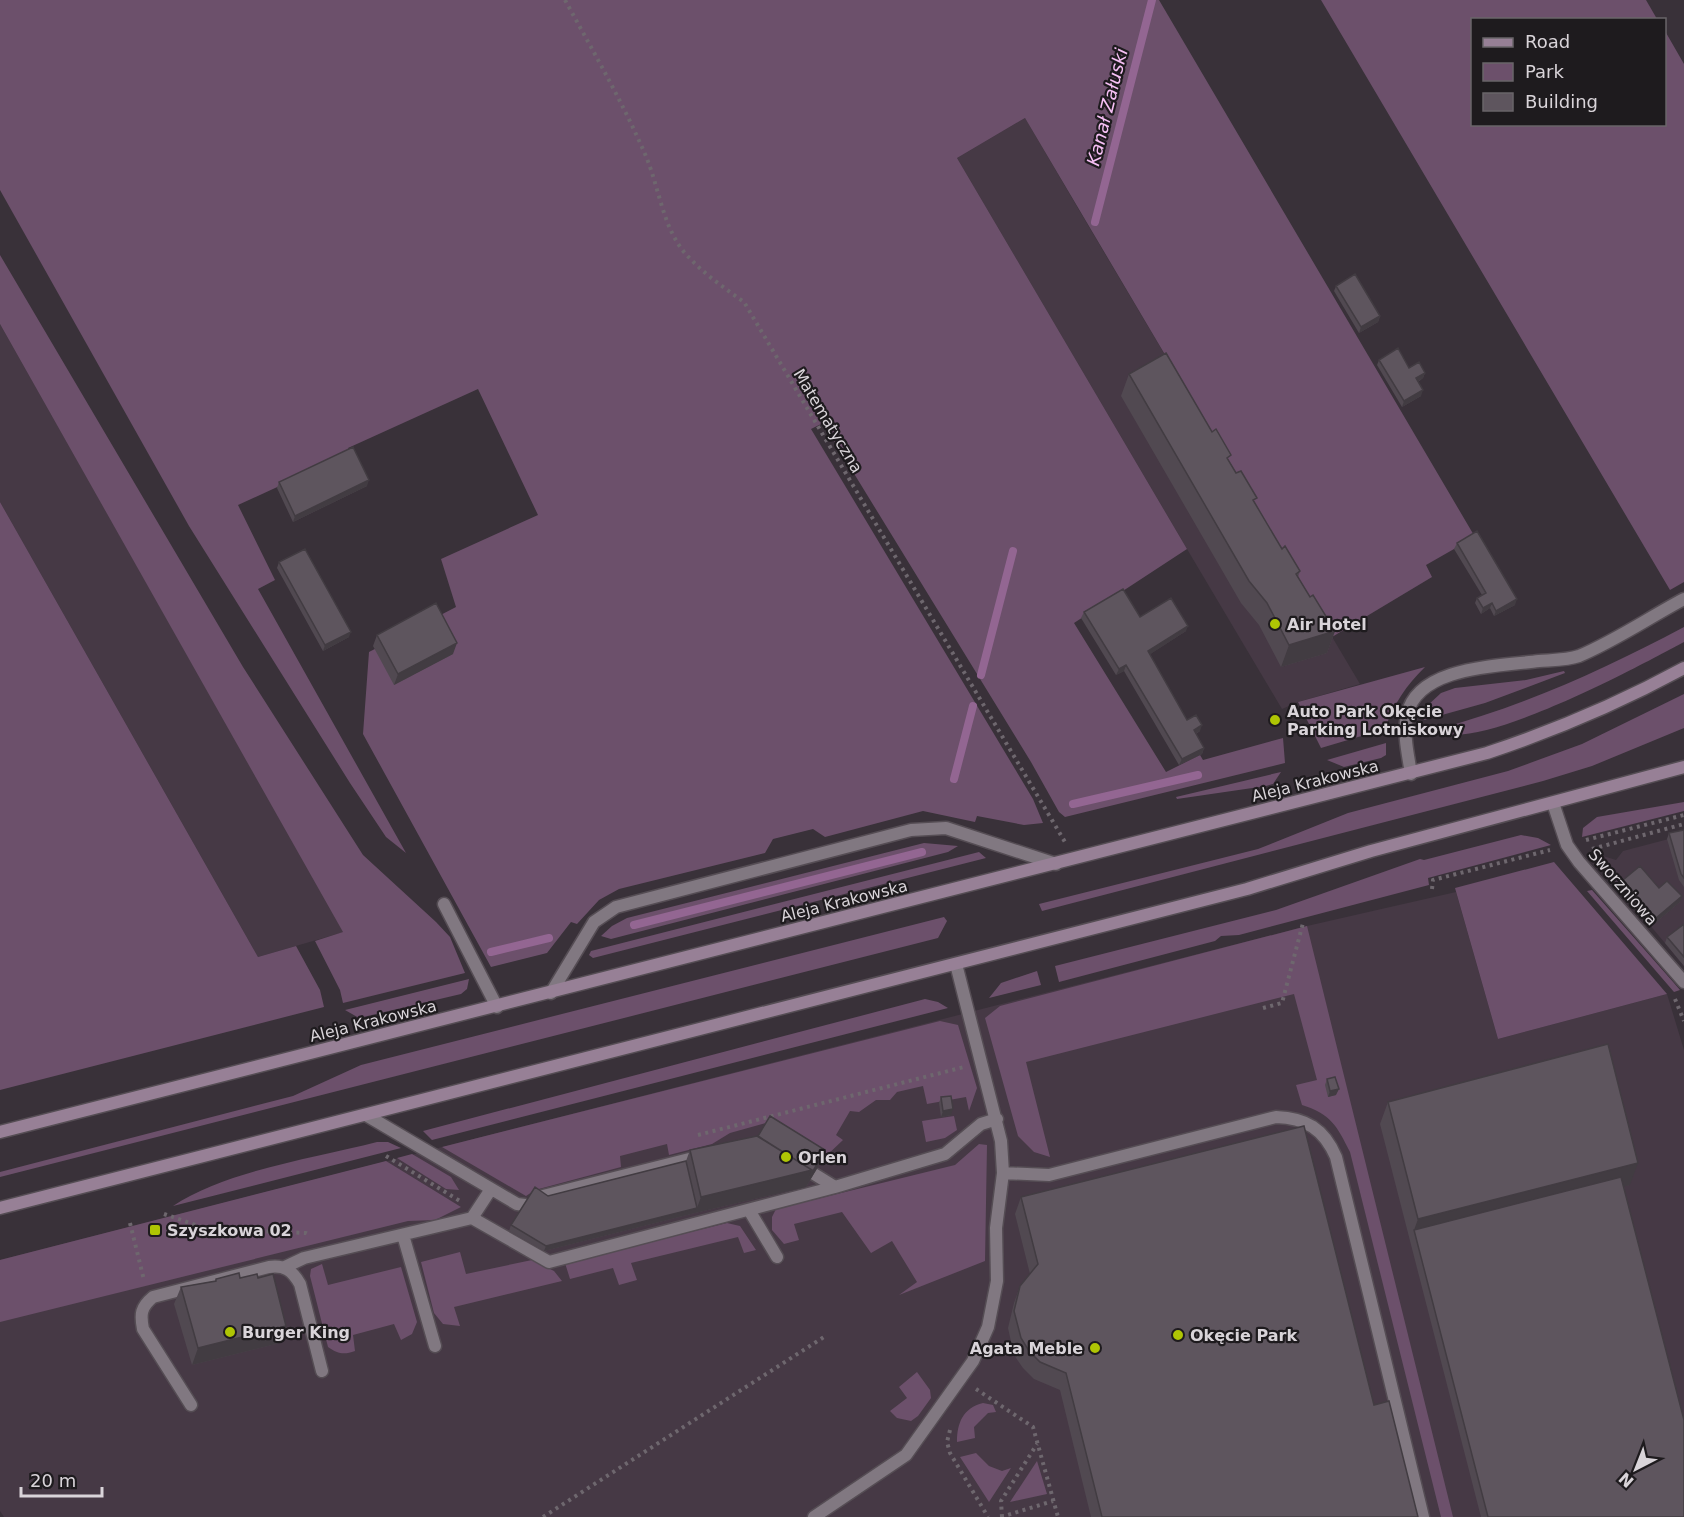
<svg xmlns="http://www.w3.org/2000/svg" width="1684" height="1517" font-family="'DejaVu Sans',sans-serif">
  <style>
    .built { fill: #463945 }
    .green { fill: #6c506b }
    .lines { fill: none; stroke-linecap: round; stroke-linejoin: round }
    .stream { stroke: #936692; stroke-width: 8 }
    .lane-casing { stroke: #554d54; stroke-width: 15 }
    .street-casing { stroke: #554d54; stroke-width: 15 }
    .secondary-casing { stroke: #554d54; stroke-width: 15 }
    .path { stroke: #6e676e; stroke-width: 4; stroke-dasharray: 3 4.5; stroke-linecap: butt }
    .lane { stroke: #817881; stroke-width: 12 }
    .street { stroke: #817881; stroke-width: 12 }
    .secondary { stroke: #978096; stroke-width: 12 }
    .wall { fill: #514951 }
    .shaded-wall { fill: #423c42 }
    .building { fill: #5e555e; stroke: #423c42; stroke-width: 1.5 }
    .poi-dot { fill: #afc504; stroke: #1e1b1e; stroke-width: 2 }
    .labels { text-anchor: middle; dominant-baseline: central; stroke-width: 4.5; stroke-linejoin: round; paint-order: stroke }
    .street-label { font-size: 16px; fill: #d9d4d9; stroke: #1e1b1e }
    .poi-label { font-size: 16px; font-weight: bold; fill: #d9d4d9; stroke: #1e1b1e; text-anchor: start }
    .water-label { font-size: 18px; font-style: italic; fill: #f8c1f6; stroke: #1e1b1e }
  </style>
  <rect width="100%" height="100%" fill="#393139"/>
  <path class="built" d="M1025,118l54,92 281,474 -62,18 -16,7 -95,-160 -230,-391z
    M0,324l344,608 -86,25 -258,-455z
    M1684,835v131l-90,-108 9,-2 13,4 7,-9z
    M1456,892l42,147 169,-45 17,56v467h-1680l-4,-6v-251l1307,-334z"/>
  <path class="green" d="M0,0h1159l316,537 -49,28 6,12 -100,60 -307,-519 -68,40 230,391 -113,74 92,149 34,-17 3,5 80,-22 2,25 -220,54 -6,-5 -28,-50 -208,-339 -12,6 222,370 10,24 -19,2 -47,-9 -2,6 -52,-11 -98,26 -12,-8 -40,10 -8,14 -146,36 -20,11 -22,24 -6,-2 -24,31 -56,14 -128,-233 6,-82 87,-45 -15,-48 97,-44 -60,-126 -130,59 3,5 -113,52 37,75 -17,9 148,264 -20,-16 -36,-54 -161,-257 -189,-336z
    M1321,0h325l11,19 -185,1v104h192l1,-93 19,33v518l-14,8z
    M0,255l243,412 120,188 73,67 14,15 15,36 -122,30 -3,-13 -25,-49 28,-9 -343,-608z
    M0,502l258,455 38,-11 24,44 4,17 -324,83z
    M1684,627v15c-39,21 -212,115 -249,88 89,-24 168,-60 249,-103z
    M1425,667c-19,19 -31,36 -40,62l-64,19 -23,-46z
    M1564,671l1,2 -80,30 -61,17 3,-14 14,-13 14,-5 71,-8z
    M1684,694v34l-92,38 -49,15 -501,130 -3,-7 219,-55 90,-36 160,-42 74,-27z
    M1386,743v12l-5,3 -37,9 -17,-7z
    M1281,772l-8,12 -7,2 -89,13 -1,-2z
    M1684,802v9l-102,26 1,-9 14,-11z
    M1521,835l17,3 13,7 -123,33 1,7 -190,50 -18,1 -6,5 -156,41 -4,-16 221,-56 144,-51 4,1z
    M924,843l34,3 -10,6 -337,87 -10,-3 11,-10 15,-8z
    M979,852l7,6 -393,100 -4,-3 2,-4z
    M1554,862l113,132 -169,45 -43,-151z
    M1592,890l82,93 6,7 -6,2 -87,-101z
    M944,917l3,4 -9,17 -938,239v-5l293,-76 68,-31z
    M1307,926l146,591h-12l-91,-365c-13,-26 -19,-38 -48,-47l-6,-20 21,-5 -23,-86 -268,68 24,95 -16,-5 -16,-16 -33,-118 15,-12z
    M1037,971l4,14 -52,13 12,-15z
    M469,979l-2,10 -6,5 -102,24 -14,-8z
    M925,999l13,3 10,6 -516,132 -9,-9z
    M940,1021l18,4 19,63 -8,23 -3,-14 -39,7 -4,-18 -26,6 -7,8h-14l-17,12 -9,-1 -14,24 7,5 -19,18 -58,-35 -36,10 -18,11 -43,11 -2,-11 -47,12 1,11 -86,23 -9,6 -84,-49z
    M954,1116l3,14 -12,8 -19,4 -4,-21z
    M377,1142h11l13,6 -228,58c52,-35 142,-48 204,-64z
    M979,1144l8,1 -2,116 -86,34 18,-13 -25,-41 -21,12 -29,-41 -48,12 5,16 -15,4 -12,-14v-13l4,-8 179,-44z
    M412,1154l39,23 8,13 -13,-1 -49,-31z
    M386,1161l75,46 -26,13 -27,1 -408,101v-62z
    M727,1223l13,3 16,24 -12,3 -6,-16 -107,26 6,17 -18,5 -6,-17 -43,11 -5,-16z
    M460,1252l6,22 66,-14 22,11 8,10 -108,26 6,19 -17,-2 -9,-11 -13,-51z
    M322,1264l6,21 73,-18 16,55 -5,12 -11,6 -7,-16 -41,11 2,16c-11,4 -17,3 -27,-4l-18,-71 1,-7z
    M917,1372l13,18 1,8 -13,18 -7,5 -14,-3 -7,-7 17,-13 -8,-11z
    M983,1403l10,2 3,7 -8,1 -14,14 1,11 -18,4c0,-19 6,-34 26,-39z
    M976,1453l13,13 13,5 9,-3 -22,34 -29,-45z
    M1037,1461l10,33 -37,8z"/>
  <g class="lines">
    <path class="stream" d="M1095,222l57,-222
      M981,675l32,-124
      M954,779l19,-73
      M1073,804l125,-29
      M634,925l288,-73
      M491,952l58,-14"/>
    <g class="lane-casing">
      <path id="lane" d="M1411,774c-3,-20 -8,-39 -4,-59 10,-49 93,-49 132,-54 12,-1 29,-1 40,-5 36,-15 71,-39 105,-57
        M444,904l53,103
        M551,993l43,-71 22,-15 295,-77 35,-2 110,36
        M366,1115l151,89 8,1
        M1003,1173l46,2 227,-58c30,1 48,12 60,40l87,360
        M814,1174l21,13
        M491,1189l-19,29 77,44 286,-75 110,-33 36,-30 16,-5
        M539,1197l162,-41
        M749,1210l28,47
        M403,1235l32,111
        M285,1267l19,-9 168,-40
        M191,1405l-48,-76c-3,-15 -2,-22 10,-32l116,-30c16,-2 23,3 31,17l22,87
        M814,1517l92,-62 67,-94 15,-34 9,-46 -1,-53 7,-55 -2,-32 -45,-177"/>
    </g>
    <g class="street-casing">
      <path id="street" d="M1553,803l14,42 12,17 105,120"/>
    </g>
    <g class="secondary-casing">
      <path id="secondary" d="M0,1132l1487,-379c69,-23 133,-50 197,-85
        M0,1208l1247,-319 124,-38 313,-84"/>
    </g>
    <path class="path" d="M565,0c28,51 57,101 80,154 14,32 17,71 39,98 17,20 39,35 60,50l321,540
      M1586,840l98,-25
      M1592,849l92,-25
      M1432,889l1,-9 117,-30
      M1675,999l9,22
      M1263,1008l19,-5 21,-80
      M698,1135l266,-68
      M386,1156l74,45
      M164,1214l43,15 99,4 4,2
      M130,1223l14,57
      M976,1389l57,38 25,90
      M950,1430l-3,12 3,11 38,64
      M543,1517l284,-182
      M1001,1517l52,-16
      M1002,1517l-1,-16 36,-57"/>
    <use href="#lane" class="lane"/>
    <use href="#street" class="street"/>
    <use href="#secondary" class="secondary"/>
  </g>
  <path class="wall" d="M1336,286l44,30 -2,6 -19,11 -25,-42z
    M1379,360l46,13 -2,5 -5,4 3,14 -19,11 -25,-42z
    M1129,374l100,87 53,88 18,22 -2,6 12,20 25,34 -8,22 -46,14 -22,-42 -18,-22 -120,-207z
    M279,482l88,4 -74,36 -16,-34z
    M1457,543l58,62 -21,11 -4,-8 -9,6 -6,-11 2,-5 5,-3 -28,-46z
    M279,562l70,75 -26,14 -46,-83z
    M1084,612l102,19 -36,23 37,66 13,11 -4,3 8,14 -2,6 -23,11 -55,-94 -8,4 -35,-57z
    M377,635l76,19 -59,31 -21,-39z
    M1684,830v57l-5,-7 -12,-41 2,-6z
    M1623,880l36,8 21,14 -26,22 -33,-39z
    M1684,924v42l-19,-23 2,-6z
    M1327,1079l9,16 -8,2 -3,-12z
    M941,1097l10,18 -10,2 -2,-14z
    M1388,1102l242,83 -6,1 60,331h-203l-101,-393z
    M690,1150h135l-4,12 -15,25 -111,26 -151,38 -35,-20 2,-6 37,-29 138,-35z
    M1021,1197l353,208 44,112h-327l-31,-127 -26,-11 -11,-11 -9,-13 -6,-27 6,-25 6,-17 10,-12 -15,-60z
    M258,1278l28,48 -6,17 -88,22 -18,-61 7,-17 34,-6 1,-2z"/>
  <path class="shaded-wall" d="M1380,316l-2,6 -19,11 2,-6z
    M1425,373l-2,5 -9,6 2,-6z
    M1423,390l-2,6 -19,11 2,-6z
    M369,480l-2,6 -74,36 2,-6z
    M1517,599l-2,6 -21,11 2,-5z
    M1492,603l-2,5 -9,6 2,-6z
    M1188,626l-2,5 -40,26 2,-6z
    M1335,631l-8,22 -46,14 8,-22z
    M351,632l-2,5 -26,14 2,-6z
    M457,643l-4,11 -59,31 4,-11z
    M1126,665l-2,6 -8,4 3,-6z
    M1202,725l-2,6 -8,5 2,-6z
    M1204,748l-2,6 -23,11 3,-6z
    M1682,896l-2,6 -26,22 2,-6z
    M1339,1089l-3,6 -8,2 2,-6z
    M953,1109l-2,6 -10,2 2,-6z
    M825,1150l-4,12 -15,25 4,-11z
    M1638,1163l-8,22 -213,55 -3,-10 -4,11 8,-22z
    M812,1170l-6,17 -111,26 -151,38 2,-5 151,-38 4,-11z
    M286,1326l-6,17 -88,22 6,-17z"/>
  <path class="building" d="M1355,274l25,42 -19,11 -25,-41z
    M1398,348l11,20 10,-6 6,11 -9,5 7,12 -19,11 -25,-41z
    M1166,353l46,79 4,-3 15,26 -4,3 9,15 5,-2 16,27 -4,2 29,49 3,-3 15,25 -4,3 14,23 3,-2 22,36 -46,14 -22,-42 -18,-22 -120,-207z
    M353,447l16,33 -74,36 -16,-34z
    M1477,531l40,68 -21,12 -4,-8 -9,5 -6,-10 9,-5 -29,-50z
    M305,549l46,83 -26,13 -46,-83z
    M1123,589l17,28 31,-19 17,28 -40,25 39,69 9,-5 6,10 -8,5 10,18 -22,11 -56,-94 -7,4 -35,-57z
    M436,603l21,40 -59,31 -21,-39z
    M1684,830v48l-3,-4 -12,-41z
    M1640,866l19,22 8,-7 15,15 -26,22 -33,-38z
    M1684,924v33l-17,-20z
    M1608,1044l30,119 -220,56 -30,-117z
    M1335,1077l4,12 -9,2 -3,-12z
    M951,1096l2,13 -10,2 -2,-14z
    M770,1116l55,34 -15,26 2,-6 -54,-34z
    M1304,1126l70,279 15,-4 29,116h-316l-36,-144 -26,-11 -11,-11 -8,-13 -7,-27 6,-25 18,-22 -17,-67z
    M757,1136l55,34 -111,27 -11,-47z
    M686,1161l11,47 -151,38 -35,-21 24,-38 13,9z
    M1621,1177l63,243v97h-196l-74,-287z
    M239,1273l1,5 17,-4 1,4 15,-4 13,52 -88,22 -17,-61 35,-6v-2z"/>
  <g class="poi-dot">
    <circle cx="1275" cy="624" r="6"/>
    <circle cx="1275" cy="720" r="6"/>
    <circle cx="786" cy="1157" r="6"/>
    <rect x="149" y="1224" width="12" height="12" rx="3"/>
    <circle cx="230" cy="1332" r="6"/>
    <circle cx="1178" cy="1335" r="6"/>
    <circle cx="1095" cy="1348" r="6"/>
  </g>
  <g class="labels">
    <g class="street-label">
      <text transform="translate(828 421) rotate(59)">Matematyczna</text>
      <text transform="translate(1315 781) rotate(-14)">Aleja Krakowska</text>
      <text transform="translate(1623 887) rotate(49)">Sworzniowa</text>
      <text transform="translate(844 901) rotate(-14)">Aleja Krakowska</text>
      <text transform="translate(373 1021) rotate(-14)">Aleja Krakowska</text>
    </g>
    <g class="poi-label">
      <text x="1287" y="624">Air Hotel</text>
      <text x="1287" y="711">Auto Park Okęcie<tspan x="1287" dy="18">Parking Lotniskowy</tspan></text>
      <text x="798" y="1157">Orlen</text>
      <text x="167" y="1230">Szyszkowa 02</text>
      <text x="242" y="1332">Burger King</text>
      <text x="1190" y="1335">Okęcie Park</text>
      <text x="1083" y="1348" text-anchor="end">Agata Meble</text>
    </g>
    <g class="water-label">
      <text transform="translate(1107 107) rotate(-76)">Kanał Załuski</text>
    </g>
  </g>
  <rect x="1471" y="18" width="195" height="108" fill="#1e1b1e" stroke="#696569" stroke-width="1.5"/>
  <rect x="1483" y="38" width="30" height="9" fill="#978096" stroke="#696569" stroke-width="1.5"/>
  <text x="1525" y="48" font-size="18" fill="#d9d4d9">Road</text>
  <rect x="1483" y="63" width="30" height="18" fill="#6c506b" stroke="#696569" stroke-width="1.5"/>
  <text x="1525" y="78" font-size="18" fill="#d9d4d9">Park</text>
  <rect x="1483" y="93" width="30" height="18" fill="#5e555e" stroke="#696569" stroke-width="1.5"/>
  <text x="1525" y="108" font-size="18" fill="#d9d4d9">Building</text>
  <g transform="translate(1636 1469) rotate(222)" stroke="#1e1b1e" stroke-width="4.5" paint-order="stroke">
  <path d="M0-4.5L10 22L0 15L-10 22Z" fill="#d9d4d9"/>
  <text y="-9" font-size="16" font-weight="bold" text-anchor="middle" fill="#d9d4d9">N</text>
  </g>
  <path d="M21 1487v9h81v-9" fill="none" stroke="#d9d4d9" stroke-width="3"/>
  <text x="30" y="1487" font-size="18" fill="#d9d4d9" stroke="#1e1b1e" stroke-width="4.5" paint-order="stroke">20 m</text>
</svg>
